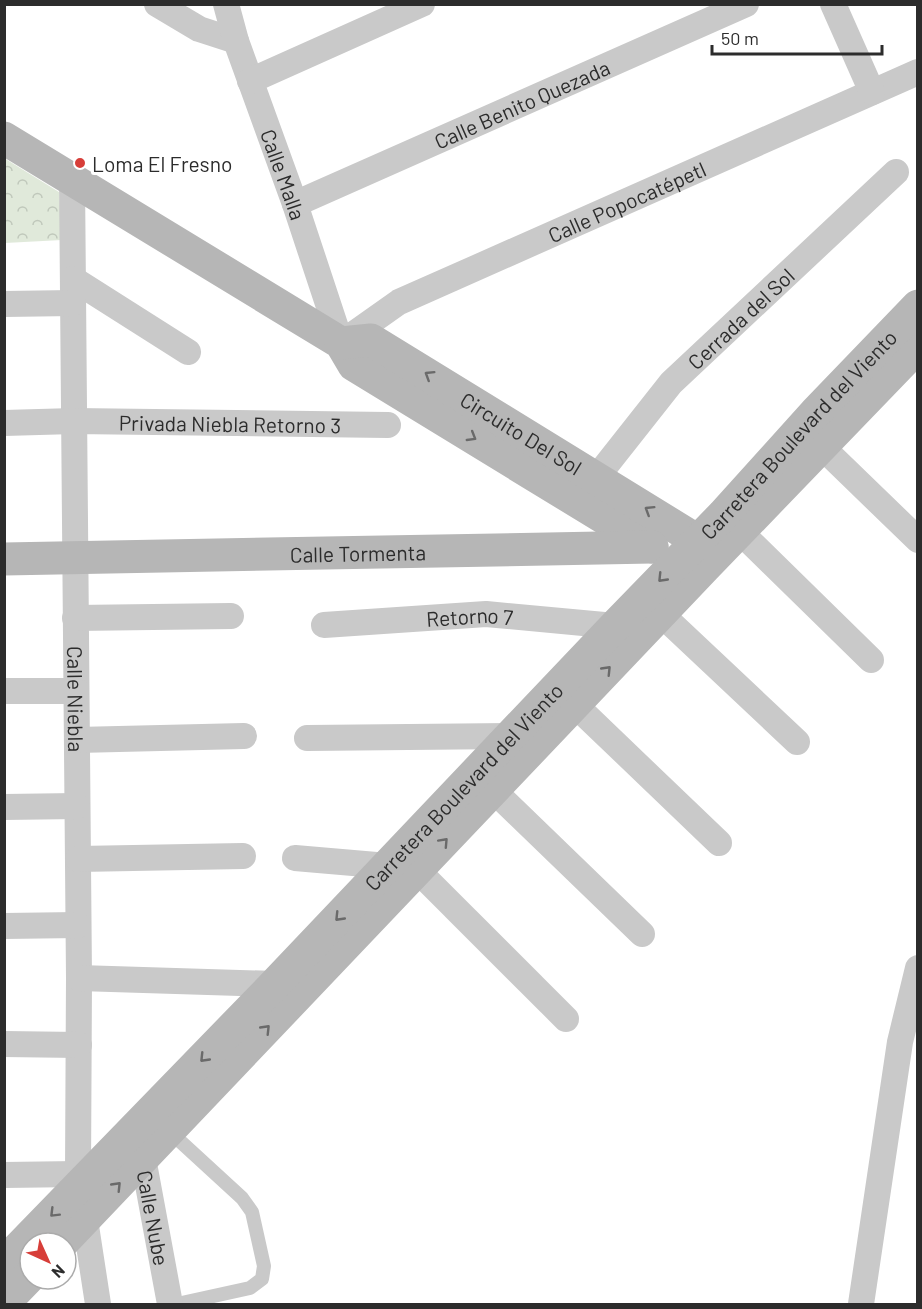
<svg xmlns="http://www.w3.org/2000/svg" width="922" height="1309" font-family="Barlow,sans-serif">
  <style>
    .park { fill: url(#park-crowns) }
    .lines { fill: none; stroke-linecap: round; stroke-linejoin: round }
    .lane { stroke: #c9c9c9; stroke-width: 14 }
    .street { stroke: #c9c9c9; stroke-width: 26 }
    .secondary { stroke: #b6b6b6; stroke-width: 33 }
    .oneway { stroke: #6a6a6a }
    .poi-dot { fill: #d73e39; stroke: #fff; stroke-width: 2 }
    .labels { text-anchor: middle; dominant-baseline: central; stroke-width: 6; stroke-linejoin: round; paint-order: stroke }
    .street-label { font-size: 21px; fill: #2c2c2c; stroke: #fff }
    .poi-label { font-size: 21px; fill: #2c2c2c; stroke: #fff; text-anchor: start }
  </style>
  <defs>
    <pattern id="park-crowns" width="20" height="18" patternUnits="userSpaceOnUse" patternTransform="scale(1.5)"><rect width="20" height="18" fill="#e0e9da"/><path d="M2 6a3 3 0 1 1 6 0M12 15a3 3 0 1 1 6 0" fill="none" stroke="#c0c8bb"/></pattern>
  </defs>
  <rect width="100%" height="100%" fill="#fff"/>
  <path class="park" d="M4,158l55,34 3,48 -57,3z"/>
  <g class="lines">
    <path class="lane" d="M169,1131l73,67 10,14 12,54 -2,13 -12,9 -73,16"/>
    <g class="street">
      <path d="M157,4l42,25 37,12"/>
      <path id="s1" d="M226,4l10,37 59,163 46,139 58,-41 519,-230"/>
      <path d="M833,4l39,88"/>
      <path d="M250,81l172,-77"/>
      <path id="s2" d="M72,179l7,799 -1,196 20,130"/>
      <path id="s3" d="M295,204l451,-200"/>
      <path d="M73,279l115,73"/>
      <path d="M4,304l69,-1"/>
      <path id="s4" d="M4,423l70,-2 314,4"/>
      <path d="M821,446l97,94"/>
      <path id="s5" d="M596,478l75,-95 225,-211"/>
      <path d="M728,520l143,140"/>
      <path d="M661,614l136,128"/>
      <path d="M75,618l156,-2"/>
      <path id="s6" d="M324,625l162,-11 129,12"/>
      <path d="M4,691h72"/>
      <path d="M574,704l145,139"/>
      <path d="M307,738l205,-2"/>
      <path d="M77,740l167,-4"/>
      <path d="M493,790l149,144"/>
      <path d="M4,807l73,-1"/>
      <path d="M295,858l93,8"/>
      <path d="M78,859l165,-3"/>
      <path d="M417,870l149,149"/>
      <path d="M4,926l74,-1"/>
      <path d="M79,978l196,6"/>
      <path d="M4,1044l75,1"/>
      <path id="s7" d="M134,1147l9,11 27,146"/>
      <path d="M4,1175l74,-1"/>
      <path d="M861,1304l39,-262 18,-74"/>
    </g>
    <g class="secondary">
      <path d="M4,138l337,205 13,22 298,182"/>
      <path id="s8" d="M341,343l30,-3 327,201"/>
      <path id="s9" d="M4,559l648,-12"/>
      <path d="M62,1243l643,-676 213,-221"/>
      <path id="s10" d="M4,1263l271,-279 340,-358 108,-111 92,-102 103,-107"/>
      <path d="M4,1303l26,-27"/>
    </g>
  </g>
  <defs><path id="oneway-chevron" d="M-2-3.5L2.5 0L-2 3.5" fill="none" stroke-width="1.6" stroke-linecap="round" stroke-linejoin="round" transform="scale(1.5)"/></defs>
  <g class="oneway">
    <use href="#oneway-chevron" transform="translate(429 375) rotate(-148)"/>
    <use href="#oneway-chevron" transform="translate(472 437) rotate(31)"/>
    <use href="#oneway-chevron" transform="translate(649 510) rotate(-148)"/>
    <use href="#oneway-chevron" transform="translate(662 578) rotate(134)"/>
    <use href="#oneway-chevron" transform="translate(607 670) rotate(-46)"/>
    <use href="#oneway-chevron" transform="translate(444 842) rotate(-47)"/>
    <use href="#oneway-chevron" transform="translate(339 917) rotate(134)"/>
    <use href="#oneway-chevron" transform="translate(266 1029) rotate(-46)"/>
    <use href="#oneway-chevron" transform="translate(204 1058) rotate(134)"/>
    <use href="#oneway-chevron" transform="translate(117 1186) rotate(-46)"/>
    <use href="#oneway-chevron" transform="translate(54 1213) rotate(135)"/>
  </g>
  <circle class="poi-dot" cx="80" cy="163" r="6"/>
  <g class="labels">
    <g class="street-label">
      <text stroke="none"><textPath href="#s3" startOffset="248">Calle Benito Quezada</textPath></text>
      <text stroke="none"><textPath href="#s1" startOffset="180">Calle Malla</textPath></text>
      <text stroke="none"><textPath href="#s1" startOffset="678">Calle Popocatépetl</textPath></text>
      <text stroke="none"><textPath href="#s5" startOffset="216">Cerrada del Sol</textPath></text>
      <text stroke="none"><textPath href="#s4" startOffset="226">Privada Niebla Retorno 3</textPath></text>
      <text stroke="none"><textPath href="#s8" startOffset="207">Circuito Del Sol</textPath></text>
      <text stroke="none"><textPath href="#s10" startOffset="1148">Carretera Boulevard del Viento</textPath></text>
      <text stroke="none"><textPath href="#s9" startOffset="354">Calle Tormenta</textPath></text>
      <text stroke="none"><textPath href="#s6" startOffset="146">Retorno 7</textPath></text>
      <text stroke="none"><textPath href="#s2" startOffset="520">Calle Niebla</textPath></text>
      <text stroke="none"><textPath href="#s10" startOffset="662">Carretera Boulevard del Viento</textPath></text>
      <text stroke="none"><textPath href="#s7" startOffset="75">Calle Nube</textPath></text>
    </g>
    <g class="poi-label">
      <text x="92" y="163">Loma El Fresno</text>
    </g>
  </g>
  <rect width="922" height="1309" fill="none" stroke="#2c2c2c" stroke-width="12"/>
  <g transform="translate(48 1261) rotate(135)"><circle r="28" fill="#ffffff" stroke="#ababab" stroke-width="1.5"/>
  <path d="M0-4.5L10 22L0 15L-10 22Z" fill="#d73e39"/>
  <text y="-9" font-size="16" font-weight="bold" text-anchor="middle" fill="#2c2c2c">N</text>
  </g>
  <path d="M712 45v9h170v-9" fill="none" stroke="#2c2c2c" stroke-width="3"/>
  <text x="721" y="45" font-size="18" fill="#2c2c2c" stroke="#ffffff" stroke-width="4.5" paint-order="stroke">50 m</text>
</svg>
